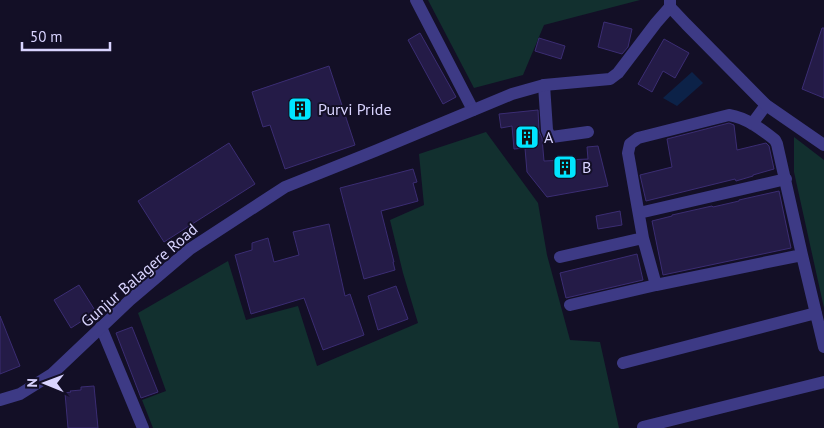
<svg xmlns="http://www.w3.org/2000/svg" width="824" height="428" font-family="'PT Sans',sans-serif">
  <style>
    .green { fill: #12302f }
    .water { fill: #0c2248 }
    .building { fill: #241b47; stroke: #3b2d73 }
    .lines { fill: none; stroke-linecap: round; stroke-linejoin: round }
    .minor { stroke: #3d3a85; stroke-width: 12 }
    .tertiary { stroke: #3d3a85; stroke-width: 12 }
    .labels { text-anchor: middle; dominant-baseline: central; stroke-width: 4; stroke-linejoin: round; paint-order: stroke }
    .poi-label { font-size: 16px; fill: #d9d4ff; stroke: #130f26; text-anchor: start }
    .street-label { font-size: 16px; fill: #d9d4ff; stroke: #130f26 }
  </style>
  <rect width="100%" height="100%" fill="#130f26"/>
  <path class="green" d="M428,0h212l-96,25 -21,50 -49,13z
    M486,132l52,71 9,52 23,85 30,2 19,86h-466l-11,-28 24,-9 -28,-78 90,-52 18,59 52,-14 19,60 101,-43 -15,-50 -13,-53 34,-15 -5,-51z
    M794,137l30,23v148l-30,-136z"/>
  <path class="water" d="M692,72l11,11 -26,23 -14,-8z"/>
  <path class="building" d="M604,22l28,7 -4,18 -6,7 -24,-7z
    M822,28h2v70l-22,-9z
    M420,33l36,64 -13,7 -35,-64z
    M539,38l26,8 -4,13 -26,-8z
    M664,39l25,14 -14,25 -12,-7 -11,21 -14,-8z
    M329,66l26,79 -70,24 -15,-44 -7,2 -11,-35z
    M538,110l1,21 3,7 2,23 44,-2 -1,-12 11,-1 10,40 -61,11 -20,-25 -2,-24 -11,1 -2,-23 -11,2 -2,-14z
    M729,123l5,2 3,25 29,-7 3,3 5,23 -21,6v1l-17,5 -1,-2 -89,22 -6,-26 32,-8 -5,-28z
    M229,143l26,41 -91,58 -26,-41z
    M413,169l4,13 -4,1 5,18 -37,10 13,51h-1l2,8 -31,9 -24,-91z
    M779,191l12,57 -128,27 -11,-54 20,-5v-1l40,-9 1,1 26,-6v-1z
    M620,211l2,14 -24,4 -2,-13z
    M329,224l16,72 5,-2 14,41 -41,15 -19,-52 -53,16 -16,-59 17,-5v-7l16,-5 6,24 25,-7 -6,-23z
    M637,254l6,26 -77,18 -6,-25z
    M79,285l17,27 -25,16 -17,-28z
    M396,286l12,33 -30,11 -10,-34z
    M0,316l20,50 -20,8z
    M132,327l26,65 -17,6 -25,-65z
    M94,386l4,42h-30l-3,-35 6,-1 -1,-1 11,-1v-3z"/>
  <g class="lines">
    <path class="minor" d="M416,0l57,110
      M544,85l3,45 2,5 3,2 36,-5
      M752,124l14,-19
      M639,213l147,-34
      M560,257l83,-19
      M656,285l-13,-47 -15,-85 2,-9 8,-6 91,-23c18,3 32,14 46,25l2,4 25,111 22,92
      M570,305l86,-20 146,-30
      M101,327l42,101
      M623,363l193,-50
      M643,427l181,-45"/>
    <path class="tertiary" d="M670,0v7l16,17 80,81 58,40
      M0,400l20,-6 32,-20 78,-74 60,-51 95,-62 90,-36 137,-57 32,-9 66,-6 8,-6 38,-50 14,-16"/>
  </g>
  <defs>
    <g id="building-square" transform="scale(1.25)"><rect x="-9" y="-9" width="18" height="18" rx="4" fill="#00e5ff" stroke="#130f26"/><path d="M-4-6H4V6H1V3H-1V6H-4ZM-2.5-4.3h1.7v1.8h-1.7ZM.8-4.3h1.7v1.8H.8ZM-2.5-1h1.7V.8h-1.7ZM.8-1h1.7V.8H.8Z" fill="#111"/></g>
  </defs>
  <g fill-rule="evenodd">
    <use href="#building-square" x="300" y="109"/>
    <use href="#building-square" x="527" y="137"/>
    <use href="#building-square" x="565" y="167"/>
  </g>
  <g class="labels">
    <g class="poi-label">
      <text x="318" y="109">Purvi Pride</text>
      <text x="544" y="137">A</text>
      <text x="582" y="167">B</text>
    </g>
    <g class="street-label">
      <text transform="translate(139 275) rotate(-41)">Gunjur Balagere Road</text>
    </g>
  </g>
  <g transform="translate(45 383) rotate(271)" stroke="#130f26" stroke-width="4" paint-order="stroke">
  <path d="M0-4L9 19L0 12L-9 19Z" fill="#d9d4ff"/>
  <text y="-8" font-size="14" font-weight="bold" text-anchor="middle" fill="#d9d4ff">N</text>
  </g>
  <path d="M22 42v8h88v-8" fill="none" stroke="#d9d4ff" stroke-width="2.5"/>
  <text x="30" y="42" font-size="15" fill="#d9d4ff" stroke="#130f26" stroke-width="4" paint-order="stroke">50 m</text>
</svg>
